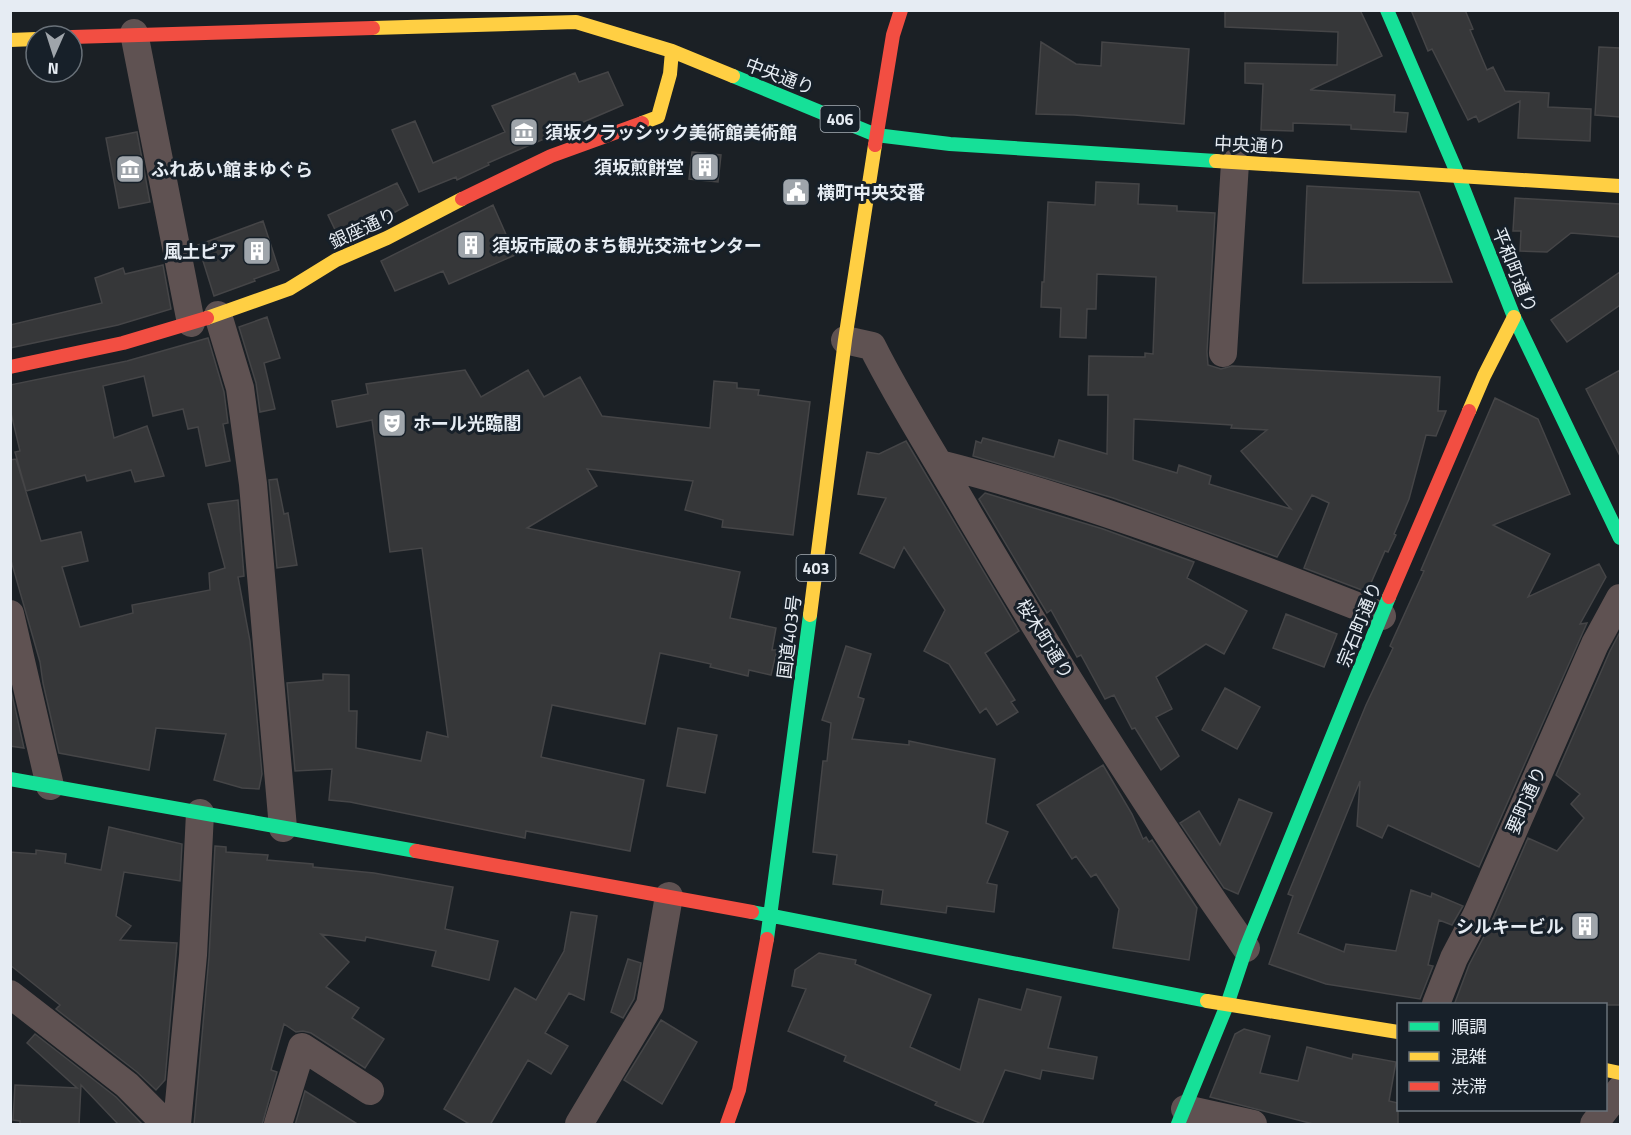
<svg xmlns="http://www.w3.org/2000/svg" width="1631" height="1135" font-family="'Titillium Web','Noto Sans JP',sans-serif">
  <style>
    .building { fill: #363739; stroke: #454547; stroke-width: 1.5; fill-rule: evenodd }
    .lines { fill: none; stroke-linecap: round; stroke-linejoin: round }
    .street { stroke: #5f5252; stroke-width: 28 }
    .fast { stroke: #16e098; stroke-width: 14 }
    .slow { stroke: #ffcf43; stroke-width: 14 }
    .jam { stroke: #f24e42; stroke-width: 14 }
    .labels { text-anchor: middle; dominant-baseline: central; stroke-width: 6; stroke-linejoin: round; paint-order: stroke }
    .shield { fill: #172029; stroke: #a8afb6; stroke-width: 1.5 }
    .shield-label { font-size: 16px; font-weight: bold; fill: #e6ecf3 }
    .street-label { font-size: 18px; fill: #e6ecf3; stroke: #172029 }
    .poi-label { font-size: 18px; font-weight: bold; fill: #e6ecf3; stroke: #172029; text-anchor: start }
  </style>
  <rect width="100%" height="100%" fill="#1b2025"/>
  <path class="building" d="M1225,10h135l22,46 -72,34 85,5 -1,17 14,1 -2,19 -55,-3v-4l-58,-2v8l-32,-1 2,-46 -18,-1v-20l92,2 1,-33 -113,-5z
    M1411,10h54l8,19 -3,1 17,40 6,-3 12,24 44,2 -1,14 43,2 -1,32 -72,-3 2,-37 -41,21 -3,-6 -8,4 -36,-71 -4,2z
    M1041,42l35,22 25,2 1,-24 87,7 -5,75 -110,-9 -38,-1z
    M1599,47l21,1v69l-25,-2z
    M608,72l15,33 -135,58 1,2 -32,15 -1,-3 -37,15 -27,-62 23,-9 18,42 72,-31 -13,-26 83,-33 4,9z
    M137,132l13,70 -31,6 -13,-70z
    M692,152l29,3 -3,27 -29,-3z
    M1096,182l43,2 -1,20 39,2v5l38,2 -8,139 1,13 13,4 11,-3 208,11 -2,34h8l-10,25 -10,-1 -17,64 -15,35 2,1 -8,17 -3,-1 -18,41 -63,-24 25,-65 -17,-8 -35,62 -164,-59 -140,-42 3,-15 5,2 2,-5 71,19 5,-17 48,14 1,-59h-20l1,-39 56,1v-4l8,1 3,-77 -59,-3 -1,35h-9l-1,29 -26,-1 1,-29 -20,-1 1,-25h2l4,-80 47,3zM1134,419l98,6 -1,3 36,2 -26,21 50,58 -82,-25 2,-8 -32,-11 -2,8 -44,-13z
    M397,183l11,22 -29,16 -40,17 -11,-23z
    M1307,186l112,6 33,90 -149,1z
    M1515,198l105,6v33l-49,-4 -24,19 -27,-1 1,-20h-8z
    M493,205l22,50 -66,29 -6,-13 -48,20 -14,-30z
    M263,221l16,49 -25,9 1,2 -41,15 -16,-51z
    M163,265l8,44 -53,16 -108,23v-23l92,-22 -7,-25 28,-10 2,6z
    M1620,272v33l-53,37 -16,-22z
    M267,317l13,41 -16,5 11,46 -15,3 -4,-29 -17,-56z
    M208,338l16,54 4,31 -5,1 7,37 -24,5 -8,-39 -10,2 -5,-20 -30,7 -9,-40 -41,10 11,52 33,-12 17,50 -29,6 -4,-12 -44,11 -2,-6 -59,16 -11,-39 5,-1 -10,-42v-24l117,-24z
    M465,370l16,27 47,-27 16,27 36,-20 22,39 108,12 4,-47 23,2v5l22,2 -1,5 52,7 -17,133 -71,-8 1,-7 -38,-10 8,-29 -106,-12 10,17 -70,42 213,44 -10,46 46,10 -4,22h5l-6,25 -22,-5 -1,6 -38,-9 1,-3 -51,-11 -15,71 -93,-19 -11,52 103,23 -14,71 -104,-20 -1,7 -175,-36 -21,-2 3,-31 -37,2 -8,-88 36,-3v-6l26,1v36h8l-1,37 65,13 6,-29 21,5 -26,-189 -32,4 -18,-132 -35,7 -5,-26 36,-7 -2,-10z
    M1620,370v86l-34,-67z
    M1495,398l43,21 32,75 -77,31 57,29 -22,43 71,-33 7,13 -26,47 7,-1 -108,244 -91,-42 -6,13 -25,-12 3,-45 -62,152 46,19 2,-8 50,7 15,-61 20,7 1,-4 31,13 -11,19 -13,-5 -11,45 5,1 -13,33 -94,-15 -57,-20 24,-68 -5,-2 78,-189 27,-57 -3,-2 34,-75 -3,-1z
    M906,441l113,190 -34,22 30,47 -4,2 7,10 -21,13 -11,-17 -6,5 -31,-49 -25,-13 21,-41 -41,-63 -10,21 -34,-15 26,-55 -28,-4 9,-42 12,2z
    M16,459l25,82 40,-9 7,29 -26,6 18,60 53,-14 -1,-8 78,-15 -1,-17 16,-5 -17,-64 30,-4 6,76 -6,1 12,64 12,133 -3,15 -17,-1 -28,-8 12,-46 -70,-6 -7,42 -90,-17 -16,-70 -3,-21 -30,-105v-97z
    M277,479l7,35 4,-1 9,52 -20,3 -8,-88z
    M985,493l118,36 91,33 -7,16 60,33 -23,43 -18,-10 -50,33 16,32 -16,8 23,39 -18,14 -26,-42 -3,1 -18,-34 -9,4 -24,-44 -4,2 -26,-47 -4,3 -68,-114z
    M1286,614l51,20 -13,33 -51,-19z
    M1620,632v373h-166l15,-40 22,-42 37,-85 29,13 27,-33 -13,-14 9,-10 -24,-19 54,-124z
    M846,646l25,8 -13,43 6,2 -12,40 57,6v-4l86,18 -9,64 22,9 -21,51 10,2 -3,27 -47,-6 -1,7 -65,-9 2,-14 -50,-6 4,-29 -24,-3 10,-91h4l4,-38 -9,-3z
    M1225,688l35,19 -23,42 -35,-19z
    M10,690h1l13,58 -14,-2z
    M678,728l39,7 -12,58 -38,-7z
    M1103,765l29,49 11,25 3,-2 3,5 3,-2 45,68 -8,52 -76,-12 6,-39 -23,-35 -5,3 -15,-21 -4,3 -35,-54z
    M1239,799l33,14 -34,81 -14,-6 -44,-65 19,-12 21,34z
    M109,827l73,17 -2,37 -56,-9 -8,44 15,10 -11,14 57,3 -12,137 -9,10 -19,-18 -81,-63 4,-4 -50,-40v-113l26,2v-4l30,4 -1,9 36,7z
    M215,846l11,1v5l42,3 -1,5 46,4v3l61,6 79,14 -8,42 53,12 -9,39 -57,-14 4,-15 -70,-14 -1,4 -44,-7 28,28 -23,25 33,21 -7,10 32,21 -19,29 -54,-35 -8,-2 -7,1 -12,-8 -13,46 6,2 -15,53h-68l15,-168z
    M571,912l26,4 -13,84 -15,-7 -24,40 23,13 -17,28 -23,-14 -38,65h-19l-27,-16 71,-121 21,12 28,-49z
    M819,953l37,7 -1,4 76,31 -21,52 50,23 19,-71 42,11 6,-21 34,8 -13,51 49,9 -4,22 -51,-9 -2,9 -35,-9 -23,54 -47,-19 2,-3 -93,-41 2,-5 -58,-25 18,-42 -14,-3 3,-16z
    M628,959l13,4 -7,36 -11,19 -12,-6z
    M661,1020l36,22 -35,62 -38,-24z
    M1244,1029l26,7 -10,37 38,8 9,-34 45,12 1,-5 43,8 -7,39 9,2v22h-81l-107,-28 25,-63z
    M35,1034l81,63 27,28h-24l-38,-40 -2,40h-59v-4l-7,-1 2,-35 62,3 -50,-45z
    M305,1091l54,34h-64z"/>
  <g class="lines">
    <path class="street" d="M134,33l57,290
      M218,315l22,73 13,96 30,344
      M845,340l27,6c29,58 65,113 97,169 87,148 178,293 277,433
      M1223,353l12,-190
      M940,464c151,38 297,95 442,152
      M10,614l40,172
      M10,994l117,91 39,39
      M1436,1004l18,-46 22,-42 119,-272 25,-46
      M1185,1109l68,15
      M177,1124l16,-169 7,-142
      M278,1124l24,-77 68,44
      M579,1124l71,-119 19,-109
      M1594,1124l26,-34"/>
    <path class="fast" d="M1387,10l71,165 56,142 106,221
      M733,76l143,59 74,9 266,17
      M10,779l406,72
      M752,912l455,89
      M767,939l43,-324
      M1178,1124l49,-119 19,-57 143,-351"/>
    <path class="slow" d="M373,28l203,-6 96,29 61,25
      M10,40l26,-1
      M642,123l16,-6 12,-43 2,-23
      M1216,161l404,25
      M207,318l82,-29 47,-29 51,-22 75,-39
      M1469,411l15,-35 30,-59
      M810,615l35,-275 30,-195
      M1207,1001l191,31
      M1606,1070l14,3"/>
    <path class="jam" d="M72,37l301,-9
      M875,145l18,-110 8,-25
      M462,199l89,-43 91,-33
      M10,367l113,-24 84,-25
      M1389,597l80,-186
      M416,851l336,61
      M727,1124l12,-34 28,-151"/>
  </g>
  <defs>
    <g id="museum-square" transform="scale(1.5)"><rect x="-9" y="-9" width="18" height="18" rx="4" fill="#9fa5ab" stroke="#172029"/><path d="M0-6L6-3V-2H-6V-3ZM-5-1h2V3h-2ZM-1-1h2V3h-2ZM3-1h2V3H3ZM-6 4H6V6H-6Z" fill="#fff"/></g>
    <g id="building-square" transform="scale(1.5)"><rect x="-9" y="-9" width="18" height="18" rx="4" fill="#9fa5ab" stroke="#172029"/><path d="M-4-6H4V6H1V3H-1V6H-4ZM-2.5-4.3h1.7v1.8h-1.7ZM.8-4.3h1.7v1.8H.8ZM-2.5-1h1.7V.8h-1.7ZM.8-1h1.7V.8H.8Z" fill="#fff"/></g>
    <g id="civic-square" transform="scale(1.5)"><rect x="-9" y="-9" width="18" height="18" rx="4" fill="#9fa5ab" stroke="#172029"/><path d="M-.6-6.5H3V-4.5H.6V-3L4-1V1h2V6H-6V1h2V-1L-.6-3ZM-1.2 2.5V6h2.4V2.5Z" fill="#fff"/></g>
    <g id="theatre-square" transform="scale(1.5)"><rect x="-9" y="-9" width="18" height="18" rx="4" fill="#9fa5ab" stroke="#172029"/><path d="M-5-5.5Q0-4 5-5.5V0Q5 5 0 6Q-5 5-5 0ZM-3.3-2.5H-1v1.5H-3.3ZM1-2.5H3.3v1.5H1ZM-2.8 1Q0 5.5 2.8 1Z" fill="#fff"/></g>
  </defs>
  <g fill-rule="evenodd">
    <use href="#museum-square" x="524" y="132"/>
    <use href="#building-square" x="705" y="167"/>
    <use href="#museum-square" x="130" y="169"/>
    <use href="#civic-square" x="796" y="192"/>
    <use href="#building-square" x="471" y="245"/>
    <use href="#building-square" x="257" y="251"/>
    <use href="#theatre-square" x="392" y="423"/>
    <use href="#building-square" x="1585" y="926"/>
  </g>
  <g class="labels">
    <g class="shield">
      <rect x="820.5" y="106" width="39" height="26" rx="4.5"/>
      <rect x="796.5" y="555" width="39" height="26" rx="4.5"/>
    </g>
    <g class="shield-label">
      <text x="840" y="119">406</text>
      <text x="816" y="568">403</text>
    </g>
    <g class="street-label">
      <text transform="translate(780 76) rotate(21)">中央通り</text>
      <text transform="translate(1250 145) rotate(3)">中央通り</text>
      <text transform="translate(363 228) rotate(-25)">銀座通り</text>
      <text transform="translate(1515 270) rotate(68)">平和町通り</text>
      <text transform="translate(1359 624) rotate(-68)">宗石町通り</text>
      <text transform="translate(789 637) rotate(-83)">国道403号</text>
      <text transform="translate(1045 639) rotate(58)">桜木町通り</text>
      <text transform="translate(1526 800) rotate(-66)">要町通り</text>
    </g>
    <g class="poi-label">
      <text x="545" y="132">須坂クラッシック美術館美術館</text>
      <text x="684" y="167" text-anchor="end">須坂煎餅堂</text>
      <text x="151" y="169">ふれあい館まゆぐら</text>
      <text x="817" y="192">横町中央交番</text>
      <text x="492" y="245">須坂市蔵のまち観光交流センター</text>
      <text x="236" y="251" text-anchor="end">風土ピア</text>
      <text x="413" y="423">ホール光臨閣</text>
      <text x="1564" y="926" text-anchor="end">シルキービル</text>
    </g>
  </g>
  <rect width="1631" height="1135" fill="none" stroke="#e6ecf3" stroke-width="24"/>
  <rect x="1397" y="1003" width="210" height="108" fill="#172029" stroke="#6a727a" stroke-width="1.5"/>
  <rect x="1409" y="1022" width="30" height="9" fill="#16e098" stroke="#6a727a" stroke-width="1.5"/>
  <text x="1451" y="1033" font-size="18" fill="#e6ecf3">順調</text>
  <rect x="1409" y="1052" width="30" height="9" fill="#ffcf43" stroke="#6a727a" stroke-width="1.5"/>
  <text x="1451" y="1063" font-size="18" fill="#e6ecf3">混雑</text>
  <rect x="1409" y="1082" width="30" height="9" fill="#f24e42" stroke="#6a727a" stroke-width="1.5"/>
  <text x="1451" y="1093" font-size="18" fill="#e6ecf3">渋滞</text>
  <g transform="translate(54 54) rotate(183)"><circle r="28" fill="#172029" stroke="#6a727a" stroke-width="1.5"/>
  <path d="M0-4.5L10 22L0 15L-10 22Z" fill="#9fa5ab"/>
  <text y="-9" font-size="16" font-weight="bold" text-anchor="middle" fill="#e6ecf3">N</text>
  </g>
</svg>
